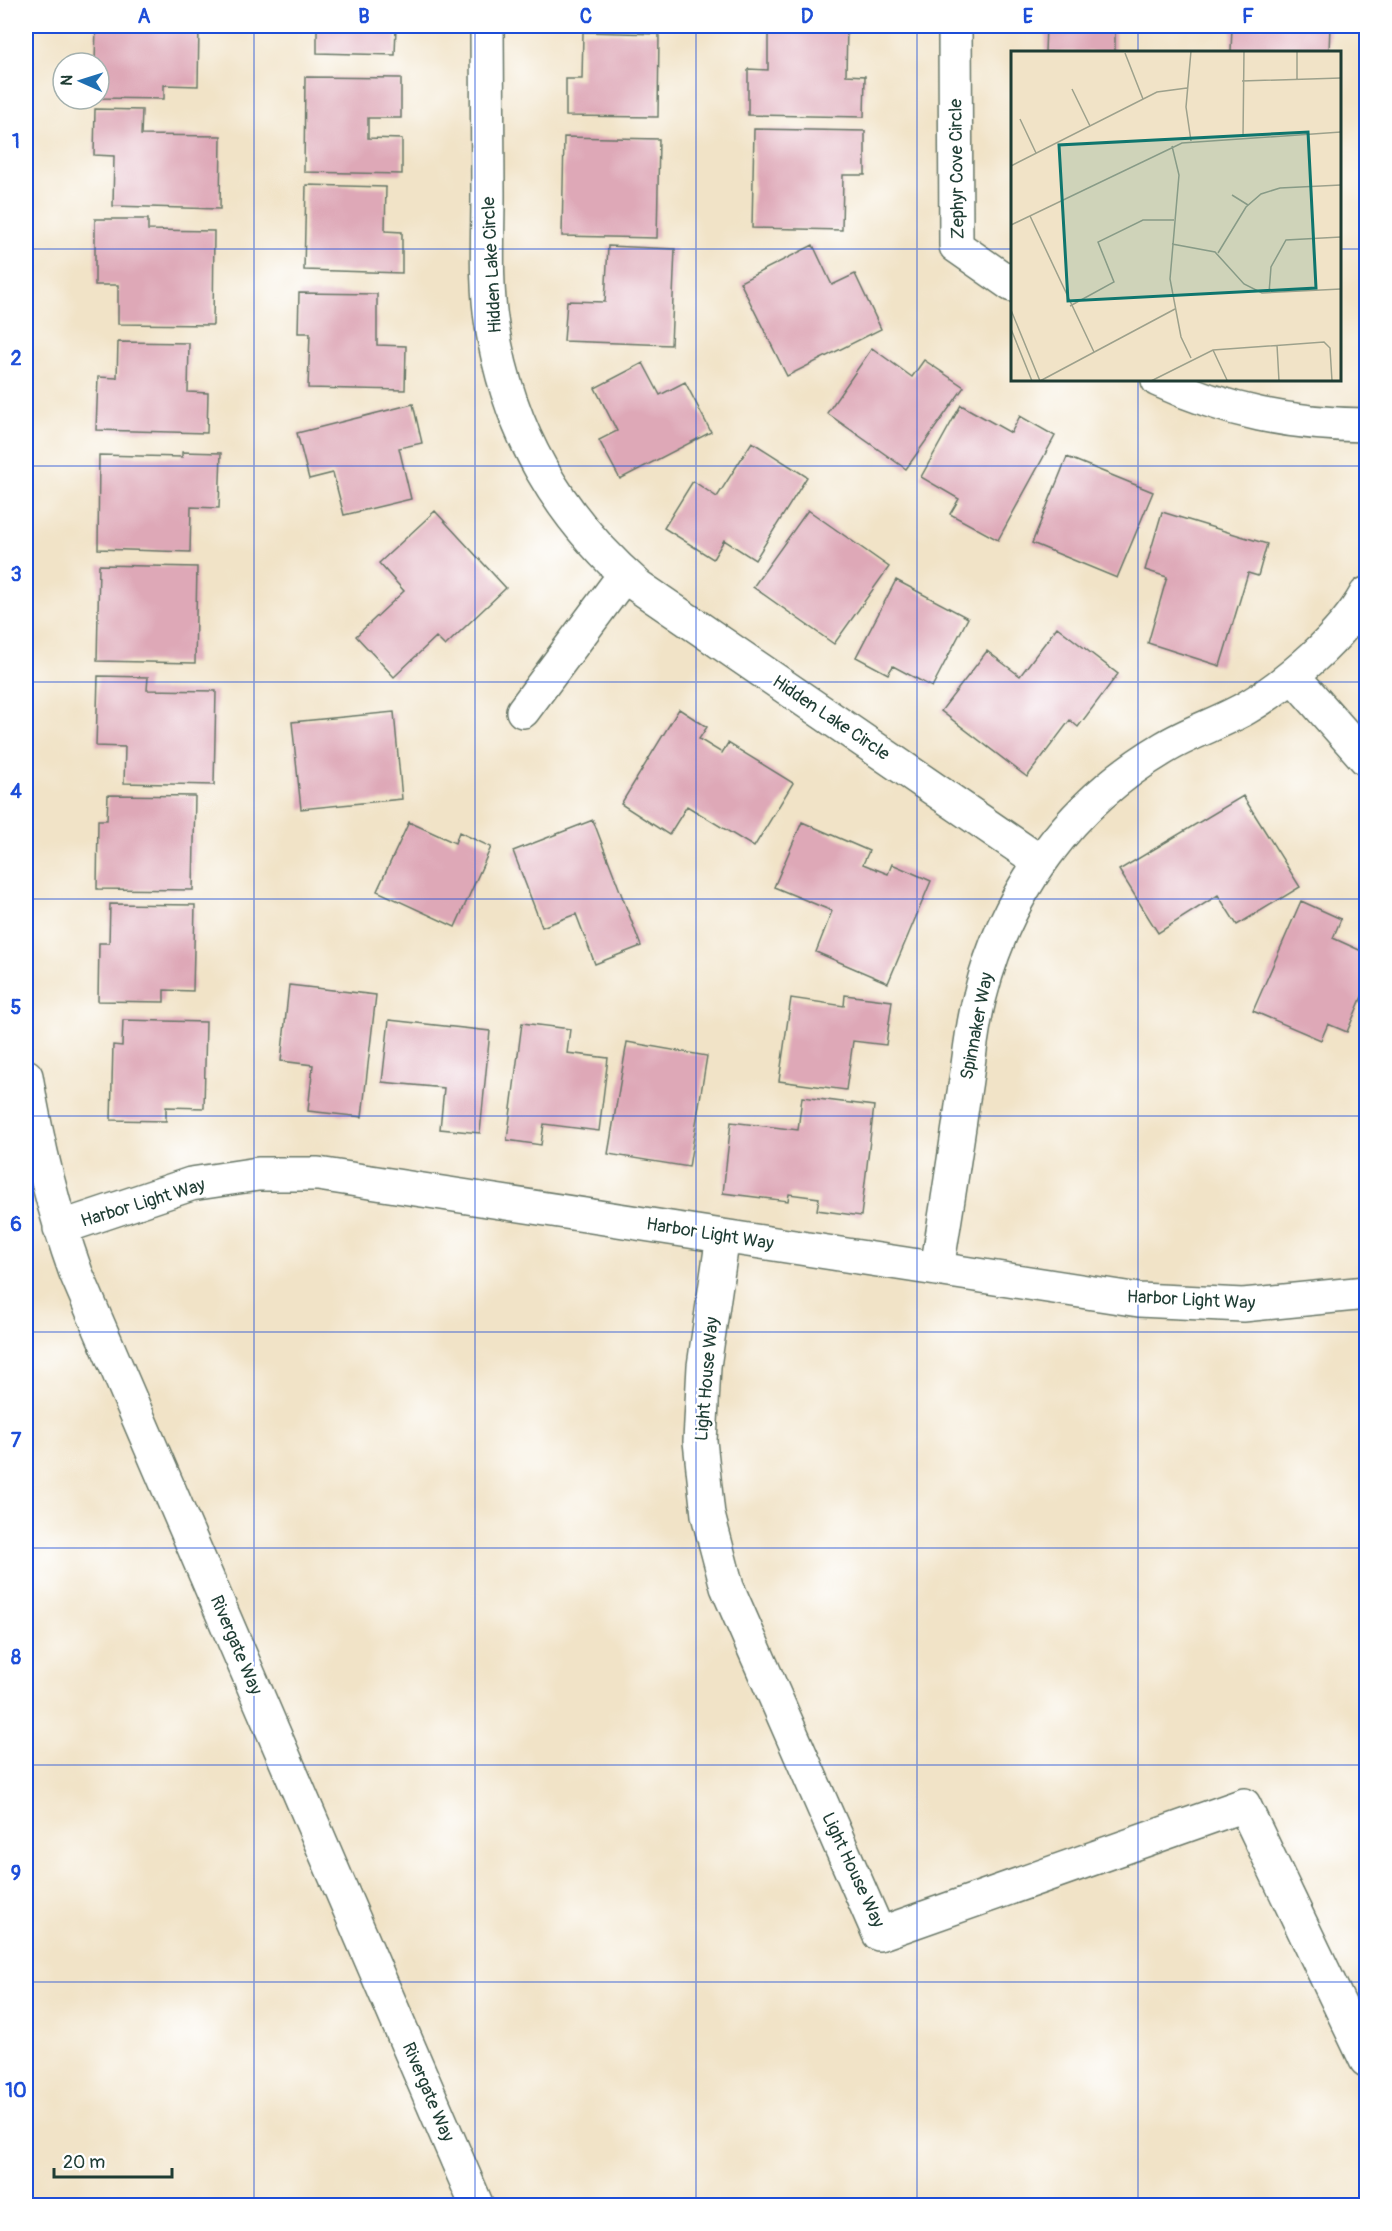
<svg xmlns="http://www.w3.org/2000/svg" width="1392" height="2231" font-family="Pangolin,sans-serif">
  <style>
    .building { fill: #dea8b7 }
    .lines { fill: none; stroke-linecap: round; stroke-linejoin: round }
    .minor-casing { stroke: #687767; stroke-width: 36 }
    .minor { stroke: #fff; stroke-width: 33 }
    .grid { fill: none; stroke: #1d4ed8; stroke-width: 1.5; stroke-opacity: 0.55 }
    .labels { text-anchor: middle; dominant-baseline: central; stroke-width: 5; stroke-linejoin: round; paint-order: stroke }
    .street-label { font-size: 18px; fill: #1f3d34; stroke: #fff }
    .inset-road { fill: none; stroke: #9da18c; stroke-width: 1.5 }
    .view { fill: #0f766e; fill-opacity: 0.15; stroke: #0f766e; stroke-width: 3 }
    .inset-edge { fill: none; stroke: #1f3d34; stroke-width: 3 }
    .neatline { fill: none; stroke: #1d4ed8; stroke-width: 2 }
    .grid-label { font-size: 20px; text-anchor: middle; font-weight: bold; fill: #1d4ed8 }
  </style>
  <rect width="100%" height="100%" fill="#fff"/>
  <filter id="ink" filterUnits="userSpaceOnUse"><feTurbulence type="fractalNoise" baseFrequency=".0167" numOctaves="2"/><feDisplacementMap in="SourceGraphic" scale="12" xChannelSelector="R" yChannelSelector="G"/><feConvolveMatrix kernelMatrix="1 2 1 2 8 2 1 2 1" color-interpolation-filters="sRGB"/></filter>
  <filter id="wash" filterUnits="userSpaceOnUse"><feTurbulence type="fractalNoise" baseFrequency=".008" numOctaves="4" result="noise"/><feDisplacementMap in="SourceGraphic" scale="24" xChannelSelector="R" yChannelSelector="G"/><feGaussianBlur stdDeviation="1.35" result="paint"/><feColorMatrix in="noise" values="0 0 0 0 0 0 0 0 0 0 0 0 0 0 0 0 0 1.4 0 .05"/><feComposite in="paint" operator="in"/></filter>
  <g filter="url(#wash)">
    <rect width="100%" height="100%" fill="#f1e3c7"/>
    <g id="blocks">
      <path class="building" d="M96,26h103l-1,60 -34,-1v14l-65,-1v-35h-4z
        M317,26h79l-1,29 -78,-2z
        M768,26h79l-1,49 19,1 -1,41 -116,-2v-46l20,1z
        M1046,26l69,1v25h-70z
        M1232,26h98l-1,26h-98z
        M583,32l76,2 -1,83 -92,-1v-37h16z
        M305,77l96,1v40h-33v20l34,1v35l-98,-2z
        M95,109l47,1 -1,25 80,1 -1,73 -107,-3 1,-50 -20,-1z
        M754,129l111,2v44h-22l-1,55 -90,-2z
        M564,137l95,2 -2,99 -95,-2z
        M306,185l80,2 -1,44 17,1v41l-98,-3z
        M95,219h53v11l66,1 -1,94 -95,-1v-39h-23z
        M813,245l19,40 23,-11 26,55 -94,47 -47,-94z
        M608,246l67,3 -4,96 -107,-4 3,-40 38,1z
        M299,293l78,1v51l29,1 -1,44 -97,-2 2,-55h-12z
        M118,342l71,1 -1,49 20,1 -1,40 -111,-3 2,-53 19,1z
        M872,348l40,29 12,-17 40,27 -58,82 -79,-56z
        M643,363l17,32 25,-13 26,50 -91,47 -21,-39 18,-9 -22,-43z
        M413,404l9,39 -23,5 12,51 -67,16 -11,-42 -24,6 -12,-46z
        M961,405l50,28 9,-17 35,20 -57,104 -48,-26 9,-15 -38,-22z
        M752,442l55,35 -52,83 -31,-20 -11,19 -49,-31 29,-47 24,16z
        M182,452l39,1 -2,55 -28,-1 -1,45 -92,-3 1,-94 83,2z
        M1067,457l86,35 -36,86 -85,-35z
        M808,510l81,57 -55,77 -81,-57z
        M435,511l71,77 -61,58 -9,-9 -42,40 -38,-41 48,-45 -25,-28z
        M1162,512l105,32 -9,32 -10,-3 -28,93 -72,-23 19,-66 -22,-7z
        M99,565l98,2 -2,96 -98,-2z
        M896,580l72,38 -36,69 -39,-21 -5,8 -32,-17z
        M1057,627l61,47 -40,53 -8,-7 -43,57 -86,-66 46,-60 33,25z
        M98,676l50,1 -1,13 69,1 -2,94 -90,-2 1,-36 -29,-1z
        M679,709l28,18 -8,12 23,14 6,-10 65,40 -39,64 -67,-41 -18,29 -48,-31z
        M394,712l8,87 -101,10 -9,-87z
        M108,795l87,1 -2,94 -96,-1 1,-69h9z
        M1243,796l57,91 -63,38 -19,-30 -60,38 -39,-63z
        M593,820l48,126 -46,18 -19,-50 -34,13 -29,-76z
        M409,822l46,21 4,-11 32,15 -36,80 -78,-36z
        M802,822l67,29 -6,13 25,10 4,-10 39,17 -43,102 -72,-31 16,-41 -58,-24z
        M1301,901l40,18 -8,19 33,15v34l-19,45 -19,-8 -7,16 -68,-29z
        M110,904l85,1 -2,86 -29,-1v12l-66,-1 1,-58h10z
        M289,985l87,10 -14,122 -54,-6 5,-46 -32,-4z
        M845,995l47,6 -6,44 -33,-4 -7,49 -67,-9 12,-83 53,8z
        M123,1020l83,2 -2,86 -38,-1v14l-55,-1 2,-75 9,1z
        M389,1020l101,11 -10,102 -40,-4 4,-41 -62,-6z
        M522,1023l48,6 -3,24 41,5 -9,73 -55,-7 -3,21 -34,-5z
        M627,1042l80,14 -18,111 -81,-13z
        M802,1097l72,9 -13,110 -44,-6 2,-12 -30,-4 -1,7 -65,-8 8,-71 67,8z"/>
    </g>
  </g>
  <g filter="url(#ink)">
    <use href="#blocks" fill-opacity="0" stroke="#687767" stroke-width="1.5"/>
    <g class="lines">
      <g class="minor-casing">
        <path id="minor" d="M487,26c0,56 1,112 1,168 0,43 -3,89 4,132 17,106 66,190 146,260l401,275
          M955,26l1,220 56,39
          M1158,380c69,32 133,44 208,45
          M1293,676l73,83
          M523,711l102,-137
          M26,1076c11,67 27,133 50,197l401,933
          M60,1228l131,-44 67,-10h60l821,126 104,5 123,-12
          M723,1236l-19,130 -4,75 8,74 19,72 152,347 365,-129 122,255
          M937,1269c9,-57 18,-113 26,-170 6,-34 8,-70 17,-103 26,-105 91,-193 184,-248 26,-16 56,-25 82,-40 41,-24 97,-72 120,-114"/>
      </g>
      <use href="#minor" class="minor"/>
    </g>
  </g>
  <path class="grid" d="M254,26v2180M475,26v2180M696,26v2180M917,26v2180M1138,26v26M26,249h986M1340,249h26M1138,380v1826M26,466h1340M26,682h1340M26,899h1340M26,1116h1340M26,1332h1340M26,1548h1340M26,1765h1340M26,1982h1340"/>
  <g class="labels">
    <g class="street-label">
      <text transform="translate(957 169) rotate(-91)">Zephyr Cove Circle</text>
      <text transform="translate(492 265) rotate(-93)">Hidden Lake Circle</text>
      <text transform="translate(831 718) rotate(34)">Hidden Lake Circle</text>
      <text transform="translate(977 1026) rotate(-79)">Spinnaker Way</text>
      <text transform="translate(143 1203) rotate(-17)">Harbor Light Way</text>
      <text transform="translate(710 1234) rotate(9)">Harbor Light Way</text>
      <text transform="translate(1191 1300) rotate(3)">Harbor Light Way</text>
      <text transform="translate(707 1379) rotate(-85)">Light House Way</text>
      <text transform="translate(236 1645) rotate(67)">Rivergate Way</text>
      <text transform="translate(853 1870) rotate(65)">Light House Way</text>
      <text transform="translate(428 2092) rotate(67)">Rivergate Way</text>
    </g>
  </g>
  <g transform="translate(1011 51)">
    <rect width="330" height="330" fill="#f1e3c7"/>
    <path class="inset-road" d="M286,0v29M114,2l18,46M231,30l99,-3M61,38l18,37M9,68l16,34M232,86l1,-86M180,90l-5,-34 5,-56M161,95l7,29 -9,104 11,58 10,21M0,115l146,-74 30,-4M221,144l16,10M19,165l64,136M0,174l171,-82 159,-11M161,193l43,8 29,32 18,9 79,-4M207,202l28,-46 15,-13 19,-6 61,-3M258,242l2,-26 15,-27 55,-3M59,255l44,-24 -16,-40 45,-22h31M0,259l29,71M0,278l21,52M266,294l2,36M202,299l14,30M29,330l135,-72M140,330l62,-31 111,-8 6,6 2,33"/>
    <path class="view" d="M297,81l8,156 -248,13 -9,-156z"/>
    <rect width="330" height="330" class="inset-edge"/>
  </g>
  <rect width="1392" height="2231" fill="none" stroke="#fff" stroke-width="66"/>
  <g transform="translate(81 81) rotate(273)"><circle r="28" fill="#ffffff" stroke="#a5b1ae" stroke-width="1.5"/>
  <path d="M0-4.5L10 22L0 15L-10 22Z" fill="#1f6fb2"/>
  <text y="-9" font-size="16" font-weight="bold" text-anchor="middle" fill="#1f3d34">N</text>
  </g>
  <path d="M54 2168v9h118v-9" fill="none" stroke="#1f3d34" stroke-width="3"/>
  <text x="63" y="2168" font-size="18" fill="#1f3d34" stroke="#ffffff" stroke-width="4.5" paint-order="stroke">20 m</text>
  <rect x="33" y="33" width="1326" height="2165" class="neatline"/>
  <g class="grid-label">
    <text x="144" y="23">A</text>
    <text x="364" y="23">B</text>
    <text x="586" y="23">C</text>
    <text x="807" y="23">D</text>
    <text x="1028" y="23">E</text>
    <text x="1248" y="23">F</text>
    <text x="16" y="148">1</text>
    <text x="16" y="365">2</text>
    <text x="16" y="581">3</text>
    <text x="16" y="798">4</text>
    <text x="16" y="1014">5</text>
    <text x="16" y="1231">6</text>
    <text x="16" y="1447">7</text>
    <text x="16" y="1664">8</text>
    <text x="16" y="1880">9</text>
    <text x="16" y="2097">10</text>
  </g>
</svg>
